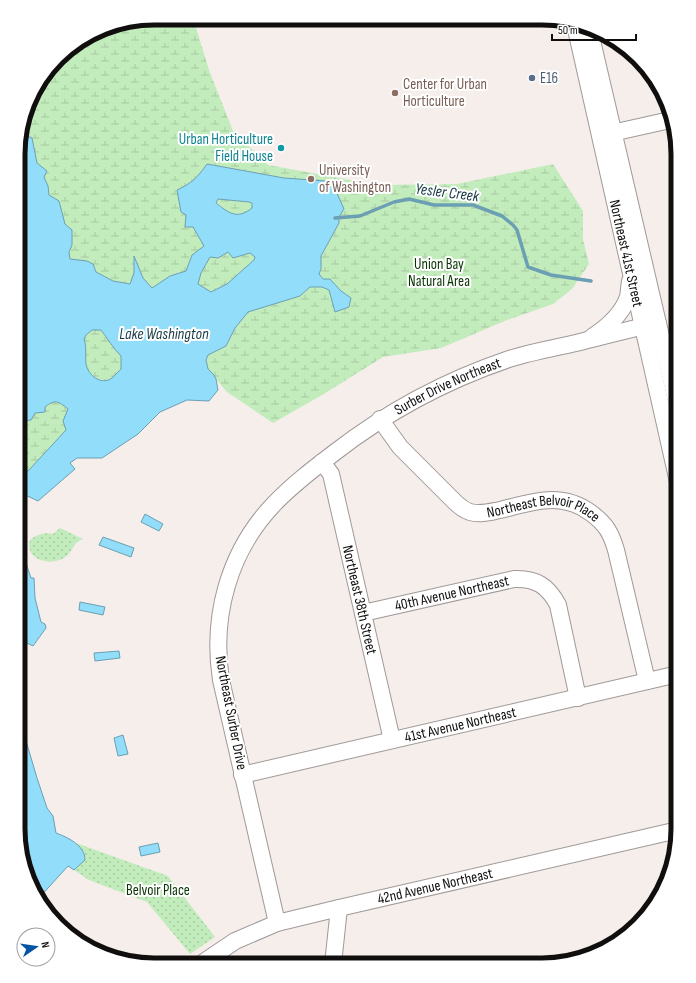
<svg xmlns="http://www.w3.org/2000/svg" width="696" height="983" font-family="'Sofia Sans Condensed',sans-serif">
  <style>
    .grass { fill: url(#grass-dots) }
    .wetland { fill: url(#wetland-marsh) }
    .garden { fill: #c3ecbc }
    .water { fill: #91ddfa; stroke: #6b9fb3; fill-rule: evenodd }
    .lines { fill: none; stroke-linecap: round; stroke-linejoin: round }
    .stream { stroke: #6b9fb3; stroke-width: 3.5 }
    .minor-casing { stroke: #a09997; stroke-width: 18 }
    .minor { stroke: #fff; stroke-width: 16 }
    .service-dot { fill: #5c6f8a; stroke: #fff; stroke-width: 1.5 }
    .education-dot { fill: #8d6e63; stroke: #fff; stroke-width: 1.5 }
    .culture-dot { fill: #0f9aa8; stroke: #fff; stroke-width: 1.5 }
    .labels { text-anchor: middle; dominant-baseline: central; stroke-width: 4; stroke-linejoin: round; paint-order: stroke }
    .service-label { font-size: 15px; fill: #4e5e75; stroke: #fff; text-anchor: start }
    .education-label { font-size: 15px; fill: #785e54; stroke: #fff; text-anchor: start }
    .culture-label { font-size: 15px; fill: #0d838f; stroke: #fff; text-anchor: end }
    .street-label { font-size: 15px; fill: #110f0e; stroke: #fff }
    .park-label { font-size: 15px; fill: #073401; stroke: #fff }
    .water-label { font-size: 16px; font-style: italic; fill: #183b47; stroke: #fff }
    .rim { fill: none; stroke: #110f0e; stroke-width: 5 }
  </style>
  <defs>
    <pattern id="grass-dots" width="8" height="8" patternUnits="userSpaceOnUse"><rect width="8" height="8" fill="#c3ecbc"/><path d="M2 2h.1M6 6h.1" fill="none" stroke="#a6c9a0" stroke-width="1.8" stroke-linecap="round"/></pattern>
    <pattern id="wetland-marsh" width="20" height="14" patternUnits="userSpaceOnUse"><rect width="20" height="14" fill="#c3ecbc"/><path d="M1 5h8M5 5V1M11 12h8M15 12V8" fill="none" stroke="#a6c9a0"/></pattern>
  </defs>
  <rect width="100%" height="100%" fill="#f5eeeb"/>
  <path class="grass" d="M390,19h46c-19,5 -28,8 -46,0z
    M60,528l23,11c-12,4 -9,13 -19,19 -13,8 -40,2 -34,-18 7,-6 15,-8 23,-6z
    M76,843l92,33 47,61 -25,17 -43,-52 -58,-22 -15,-10 7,-6 4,-8z"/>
  <path class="wetland" d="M154,18h39l16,52 24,61 35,34 110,20 79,-1 96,-20 30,47v28l6,25 -17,25 -19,15 -46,16 -66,28 -58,9 -61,38 -49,28 -46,-31 -11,-13 -2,-4 -6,-6 -2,-9 2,-5 18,-9 9,-18 13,-16 52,-16 10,-9h12l7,3 7,22 15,-14 -10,-7 -11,-12h-7l-4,-5 2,-5v-13l18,-33v-6l5,-8 -18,-28 -42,-3 -77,-14c-10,14 -15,19 -29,26l8,25 19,31 -13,9 -6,16 -16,5 -18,12 -9,-10 -9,-21v16l-4,11 -17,-3 -17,-9 -3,-7 -6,-4 -17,-2 -1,-7 3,-7v-15l-7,-6 -6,-23 -10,-6 -1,-9 -4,-9 3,-6 -10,-8 -5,-25 -9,-4v-8l13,-40 29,-34 45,-27z
    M218,199l31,3 3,1 1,3 -1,3c-15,11 -23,4 -36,-7z
    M228,252l5,6 17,-5 5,4 -1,3 -27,24 -16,8 -13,-8 3,-11 9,-16 8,1z
    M92,330h9c7,9 12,18 20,26v13c-3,3 -6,6 -9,9 -11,8 -24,-3 -26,-14 -1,-9 1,-16 -2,-25l2,-4z
    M52,402h7l9,7 -3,6 1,15 -37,40 -10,6v-49l4,-6 8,-1 4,-7z"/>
  <path class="garden" d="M476,19h33l-32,8z"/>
  <path class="water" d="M23,126v8l9,4 5,25 10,8 -3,6 4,9 1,9 10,6 6,23 7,6v15l-3,7 1,7 17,2 6,3 3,8 17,9 17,3 4,-11v-17l9,22 9,10 18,-12 16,-5 6,-16 12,-9 -11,-19h-8l1,-12 -5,-3 -4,-22c15,-7 20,-12 30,-26l77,14 42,3 10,10 8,18 -5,8v6l-18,33v13l-2,5 4,5h7l11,12 10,7 -2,9 -14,5 -6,-22 -7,-3h-12l-10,9 -52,16 -13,16 -9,18 -18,9 -2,5 2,9 6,6 2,4 2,11 -9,11 -22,-1 -27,12 -22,22 -36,24h-25l-7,5 5,6 -37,32 -19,-9v-16l10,-6 37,-40 -3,-9 5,-12c-10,-8 -13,-10 -23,-2v5l-10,1 -4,7 -8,1 -4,6v-291zM218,199l31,3 3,1v5c-15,12 -23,5 -36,-5zM228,252l5,6 17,-5 5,4 -1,3 -27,24 -16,8 -13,-8 3,-11 9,-16 8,1zM92,330h9c7,9 12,18 20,26v13c-3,3 -6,6 -9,9 -11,8 -24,-3 -26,-14 -1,-9 1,-16 -2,-25l2,-4z
    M145,514l18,10 -4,7 -18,-9z
    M103,537l31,11 -3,9 -32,-12z
    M18,561l8,2 5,15h3l1,20 6,24 4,2 1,4 -13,18 -6,-3 -7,5 -2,3z
    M80,602l25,5 -2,8 -24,-5z
    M119,651l1,7 -25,3 -1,-8z
    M18,709l1,8 18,61 10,30 6,8 3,17c11,4 29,12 29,27l-11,10 -6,-4 -29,32 -7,-9 -14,-60z
    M123,735l5,19 -10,2 -4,-18z
    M158,843l2,9 -19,4 -2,-9z
    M61,919l12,11 -4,4 -11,-13z"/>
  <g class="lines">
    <path class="stream" d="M335,218l25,-2 34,-14 15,-3 25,6h39l29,11 11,9 4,5 11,37 23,8 40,6"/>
    <g class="minor-casing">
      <g id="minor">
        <path id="s1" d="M575,25l103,457"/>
        <path d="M590,32l88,377"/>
        <path d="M603,135l67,-15"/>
        <path d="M592,337c14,-9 30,-23 36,-40 1,-5 1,-11 2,-16"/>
        <path id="s2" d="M380,419l20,28 55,55c4,4 9,8 15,10 10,3 20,0 30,-2 33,-8 61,-19 91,3 15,11 20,20 25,37l31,131"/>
        <path id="s3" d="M322,462l9,12 61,266"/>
        <path id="s4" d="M363,613l151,-34c22,-1 34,7 44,26l20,93"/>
        <path id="s5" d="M242,775l436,-101"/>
        <path id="s6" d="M277,923l-56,-243c-10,-64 8,-129 53,-176 18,-19 39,-35 60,-51 54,-42 110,-72 175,-94 22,-7 45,-11 67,-16 28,-7 55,-14 82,-20"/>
        <path id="s7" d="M201,964l34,-23 42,-18 62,-15 339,-78"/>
        <path d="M333,964l6,-56"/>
      </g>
    </g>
    <use href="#minor" class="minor"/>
  </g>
  <circle class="service-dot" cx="532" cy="78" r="4"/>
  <g class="education-dot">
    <circle cx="395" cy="93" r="4"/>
    <circle cx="311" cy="179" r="4"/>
  </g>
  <circle class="culture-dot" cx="281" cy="148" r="4"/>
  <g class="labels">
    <g class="service-label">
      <text x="540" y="78">E16</text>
    </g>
    <g class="education-label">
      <text x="403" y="84">Center for Urban<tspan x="403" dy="17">Horticulture</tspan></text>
      <text x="319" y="170">University<tspan x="319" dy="17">of Washington</tspan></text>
    </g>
    <g class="culture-label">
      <text x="273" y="139">Urban Horticulture<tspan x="273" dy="17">Field House</tspan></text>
    </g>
    <g class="street-label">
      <text stroke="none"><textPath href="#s1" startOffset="234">Northeast 41st Street</textPath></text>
      <text stroke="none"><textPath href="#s6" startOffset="651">Surber Drive Northeast</textPath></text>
      <text stroke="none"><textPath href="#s2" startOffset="206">Northeast Belvoir Place</textPath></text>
      <text stroke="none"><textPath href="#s4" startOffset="91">40th Avenue Northeast</textPath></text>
      <text stroke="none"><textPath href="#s3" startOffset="144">Northeast 38th Street</textPath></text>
      <text transform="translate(231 713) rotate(79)">Northeast Surber Drive</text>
      <text stroke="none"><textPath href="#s5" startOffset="224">41st Avenue Northeast</textPath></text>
      <text stroke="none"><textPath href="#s7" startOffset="249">42nd Avenue Northeast</textPath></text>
    </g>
    <g class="park-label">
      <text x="439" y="264">Union Bay<tspan x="439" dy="17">Natural Area</tspan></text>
      <text x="158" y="890">Belvoir Place</text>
    </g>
    <g class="water-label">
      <text transform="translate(447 193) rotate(7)">Yesler Creek</text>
      <text x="164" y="334">Lake Washington</text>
    </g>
  </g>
  <path d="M0 0H696V983H0ZM154 25H542A129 129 0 0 1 671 154V829A129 129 0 0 1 542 958H154A129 129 0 0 1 25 829V154A129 129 0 0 1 154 25Z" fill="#fff" fill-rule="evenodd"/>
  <path class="rim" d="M154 25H542A129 129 0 0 1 671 154V829A129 129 0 0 1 542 958H154A129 129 0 0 1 25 829V154A129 129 0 0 1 154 25Z"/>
  <g transform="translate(36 947) rotate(77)"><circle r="19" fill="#ffffff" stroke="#a09f9f"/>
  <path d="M0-3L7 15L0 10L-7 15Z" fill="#0355a3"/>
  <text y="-6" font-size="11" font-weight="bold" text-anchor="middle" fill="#110f0e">N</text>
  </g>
  <path d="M552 34v6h84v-6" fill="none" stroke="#110f0e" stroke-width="2"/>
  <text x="558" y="34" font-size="12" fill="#110f0e" stroke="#ffffff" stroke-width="3" paint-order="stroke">50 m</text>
</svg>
